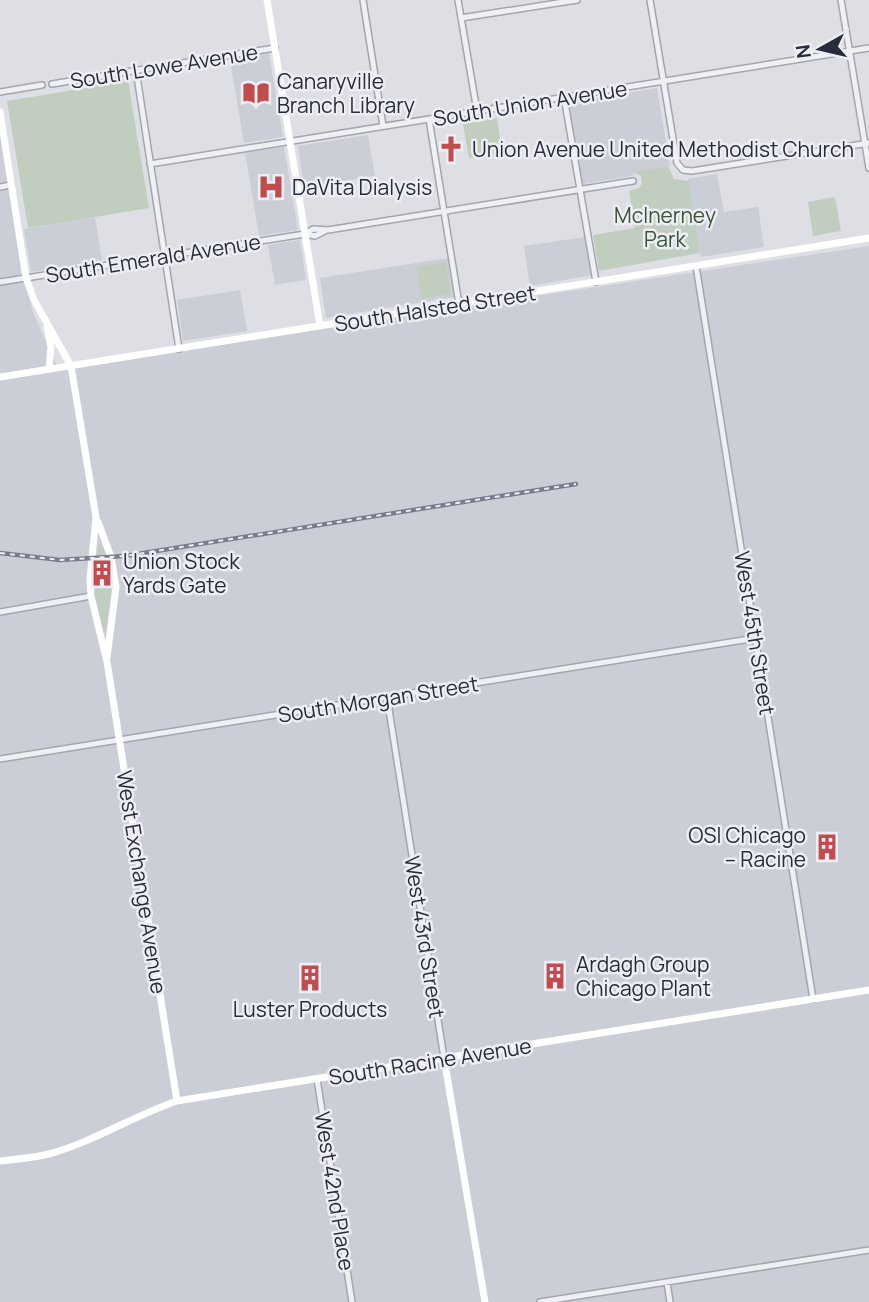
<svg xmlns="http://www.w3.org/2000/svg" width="869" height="1302" font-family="Manrope,sans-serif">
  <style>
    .built { fill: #cbced6 }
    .green { fill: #c1cebf }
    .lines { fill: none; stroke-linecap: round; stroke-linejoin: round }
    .street-casing { stroke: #a3a6ae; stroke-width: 8 }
    .street { stroke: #eff0f4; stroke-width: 5 }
    .secondary { stroke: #fff; stroke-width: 7 }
    .rail-casing { stroke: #787d8d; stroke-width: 4.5 }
    .rail { stroke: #eceef3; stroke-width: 2; stroke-dasharray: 5; stroke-linecap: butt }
    .labels { text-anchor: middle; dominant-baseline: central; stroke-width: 5; stroke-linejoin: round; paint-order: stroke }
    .street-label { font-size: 21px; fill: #282c3a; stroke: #eceef3 }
    .poi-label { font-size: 21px; fill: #282c3a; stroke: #eceef3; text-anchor: start }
    .park-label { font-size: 21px; fill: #395437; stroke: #eceef3 }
  </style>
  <rect width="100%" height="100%" fill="#dddfe5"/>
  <path class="built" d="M269,53l14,84 -39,6 -14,-83z
    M657,88l13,78 -37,6 1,3 -8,2 -44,7 -14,-81z
    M0,110l32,200 26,58 811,-122v1056h-869z
    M368,135l7,41 -71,11 -6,-41z
    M284,147l14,83 -39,6 -14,-83z
    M717,174l7,38 34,-5 6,40 -63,10 -13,-78z
    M95,217l7,44 -71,11 -7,-43z
    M585,237l7,38 -62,11 -6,-40z
    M300,240l6,40 -31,5 -7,-40z
    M448,258l6,39 -128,21 -6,-40z
    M240,290l7,41 -64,10 -6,-41z"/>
  <path class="green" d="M128,81l21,127 -121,20 -21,-127z
    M497,118l5,35 -33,5 -6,-34z
    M668,166l6,13 15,2 11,72 -101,18 -6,-36 42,-7 -6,-37 10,-3 3,-5 -1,-7 -8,-4z
    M835,197l6,34 -28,5 -5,-34z
    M446,262l5,32 -30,5 -5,-32z
    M99,542c18,26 12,60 6,89l-2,4 -9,-47z"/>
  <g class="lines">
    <g class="street-casing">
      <path id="street" d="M363,0l20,126
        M458,0l19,111
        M650,0l27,163 6,7 9,1 177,-28
        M841,0l28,168
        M461,18l116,-18
        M136,70l43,279
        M52,84l223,-36
        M0,92l42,-7
        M564,97l32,185
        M429,119l30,185
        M150,164l719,-116
        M0,187l11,-2
        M305,234l10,2 10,-5
        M696,266l117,733
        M0,282l305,-48 8,-5 15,1 305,-49
        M0,612l91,-16
        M387,697l57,361
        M0,759l756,-121
        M317,1079l35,223
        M667,1282l3,20
        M540,1302l329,-52"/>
    </g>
    <use href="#street" class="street"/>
    <path class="secondary" d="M267,0l53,326
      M0,112l26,166 8,22 37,66 25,151 -6,62 1,17 16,66 70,439
      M47,327l4,20 -2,22
      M0,377l869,-139
      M98,522l13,35 5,30 -9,70
      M444,1058l41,244
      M0,1161c17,-2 33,-3 49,-7 44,-12 84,-38 128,-53l692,-111"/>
    <g class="rail-casing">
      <path id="rail" d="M0,553l60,7 65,-4 451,-72"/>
    </g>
    <use href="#rail" class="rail"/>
  </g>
  <defs>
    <g id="library-bare" transform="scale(2.1)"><path d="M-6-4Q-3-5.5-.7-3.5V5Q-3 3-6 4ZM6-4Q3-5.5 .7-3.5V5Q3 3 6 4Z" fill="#bf4d4f" stroke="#eceef3" stroke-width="2.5" paint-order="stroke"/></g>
    <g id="church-bare" transform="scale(2.1)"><path d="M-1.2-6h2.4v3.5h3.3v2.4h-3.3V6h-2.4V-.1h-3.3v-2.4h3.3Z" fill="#bf4d4f" stroke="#eceef3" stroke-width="2.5" paint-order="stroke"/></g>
    <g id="hospital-bare" transform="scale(2.1)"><path d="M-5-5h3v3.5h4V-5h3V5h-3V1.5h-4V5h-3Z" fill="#bf4d4f" stroke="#eceef3" stroke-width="2.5" paint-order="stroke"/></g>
    <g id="building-bare" transform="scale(2.1)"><path d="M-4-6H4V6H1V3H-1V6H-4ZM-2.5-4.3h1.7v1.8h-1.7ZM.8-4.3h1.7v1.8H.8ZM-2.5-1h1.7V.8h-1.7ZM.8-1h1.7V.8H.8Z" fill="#bf4d4f" stroke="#eceef3" stroke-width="2.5" paint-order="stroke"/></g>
  </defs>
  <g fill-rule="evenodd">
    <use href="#library-bare" x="256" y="93"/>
    <use href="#church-bare" x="451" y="149"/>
    <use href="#hospital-bare" x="271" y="187"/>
    <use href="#building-bare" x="102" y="573"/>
    <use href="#building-bare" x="827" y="847"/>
    <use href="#building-bare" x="555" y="976"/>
    <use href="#building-bare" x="310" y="978"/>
  </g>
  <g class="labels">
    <g class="street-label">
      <text transform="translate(164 66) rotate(-9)">South Lowe Avenue</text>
      <text transform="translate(530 103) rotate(-9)">South Union Avenue</text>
      <text transform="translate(153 258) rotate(-9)">South Emerald Avenue</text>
      <text transform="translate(435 308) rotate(-9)">South Halsted Street</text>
      <text transform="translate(755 633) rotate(81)">West 45th Street</text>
      <text transform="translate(378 699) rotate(-9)">South Morgan Street</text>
      <text transform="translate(142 882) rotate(81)">West Exchange Avenue</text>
      <text transform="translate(425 937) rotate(81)">West 43rd Street</text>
      <text transform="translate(430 1061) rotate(-9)">South Racine Avenue</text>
      <text transform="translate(335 1191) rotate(81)">West 42nd Place</text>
    </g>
    <g class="poi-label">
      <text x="277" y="81">Canaryville<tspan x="277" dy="24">Branch Library</tspan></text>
      <text x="472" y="149">Union Avenue United Methodist Church</text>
      <text x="292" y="187">DaVita Dialysis</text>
      <text x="123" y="561">Union Stock<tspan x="123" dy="24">Yards Gate</tspan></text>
      <text x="806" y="835" text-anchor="end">OSI Chicago<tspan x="806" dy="24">– Racine</tspan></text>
      <text x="576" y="964">Ardagh Group<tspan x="576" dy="24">Chicago Plant</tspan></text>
      <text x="310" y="1009" text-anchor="middle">Luster Products</text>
    </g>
    <g class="park-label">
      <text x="665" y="215">McInerney<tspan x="665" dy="24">Park</tspan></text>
    </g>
  </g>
  <g transform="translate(820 49) rotate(262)" stroke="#eceef3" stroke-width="5" paint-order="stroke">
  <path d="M0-5L12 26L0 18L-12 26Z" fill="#282c3a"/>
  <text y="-10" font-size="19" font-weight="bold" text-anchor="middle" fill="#282c3a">N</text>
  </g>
</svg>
